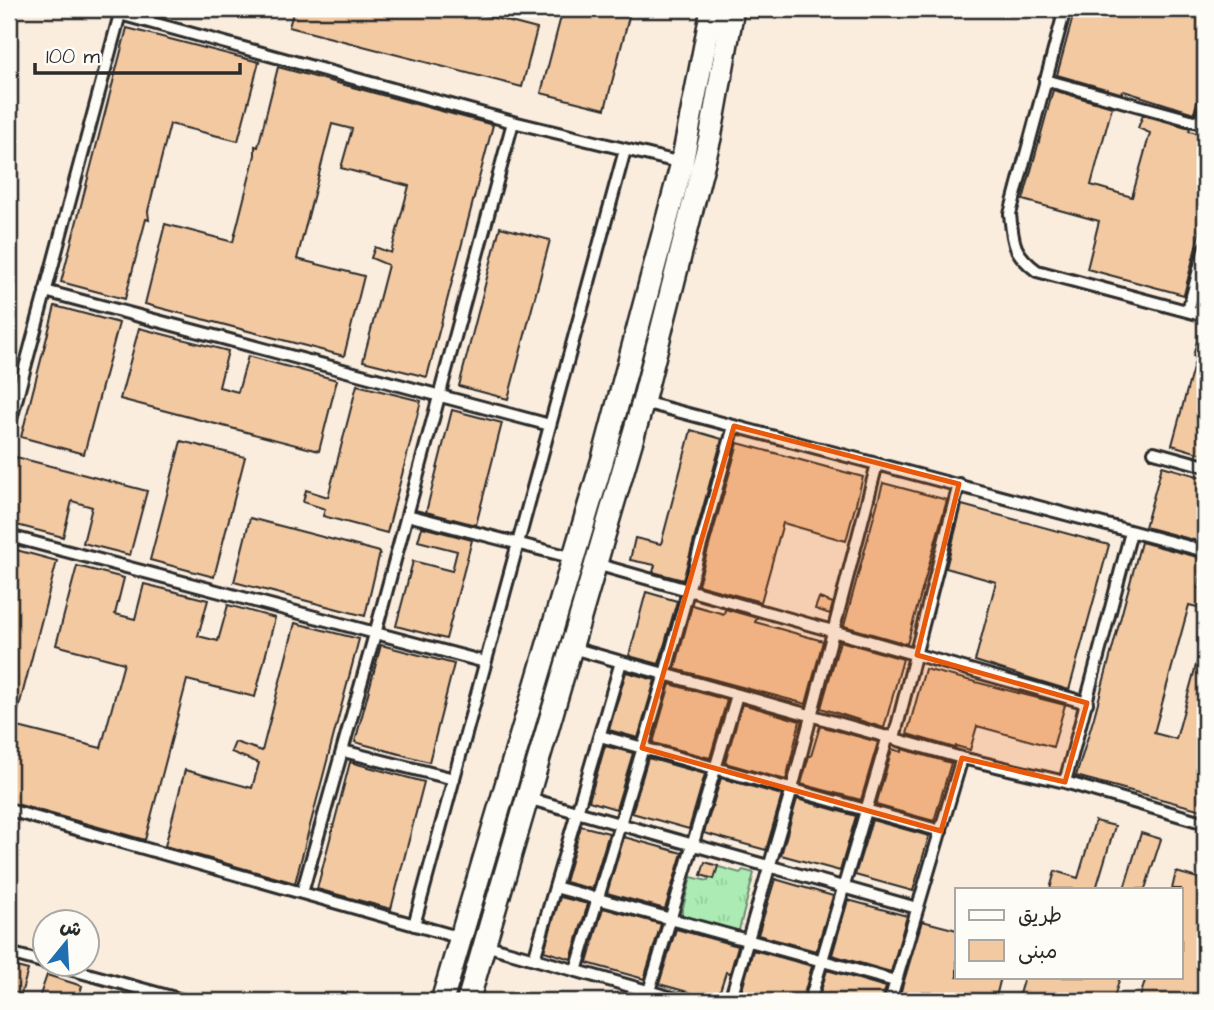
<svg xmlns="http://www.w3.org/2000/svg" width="1214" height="1010" font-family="'Architects Daughter','Playpen Sans Arabic',sans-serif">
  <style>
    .grass { fill: url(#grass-tufts); stroke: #6c8c70; stroke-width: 2 }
    .building { fill: #f3c9a2; stroke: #2b2b2b; stroke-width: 2 }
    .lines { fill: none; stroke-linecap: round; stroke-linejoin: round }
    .street-casing { stroke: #2b2b2b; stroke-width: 16 }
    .highway-casing { stroke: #2b2b2b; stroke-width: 26 }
    .street { stroke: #fdfcf7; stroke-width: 10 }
    .highway { stroke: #fdfcf7; stroke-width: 21 }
    .marked { fill: #e8590c; fill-opacity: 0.2; stroke: #e8590c; stroke-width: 5; stroke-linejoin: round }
  </style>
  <defs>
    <pattern id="grass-tufts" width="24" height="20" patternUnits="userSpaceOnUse" patternTransform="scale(1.75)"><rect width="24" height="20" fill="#acecb4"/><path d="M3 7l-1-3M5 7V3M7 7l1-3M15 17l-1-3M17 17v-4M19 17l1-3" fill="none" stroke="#94cb9b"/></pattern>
  </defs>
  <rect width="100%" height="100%" fill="#faedde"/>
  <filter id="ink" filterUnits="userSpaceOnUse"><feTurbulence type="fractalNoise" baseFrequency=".0143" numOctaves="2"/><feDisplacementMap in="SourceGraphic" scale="14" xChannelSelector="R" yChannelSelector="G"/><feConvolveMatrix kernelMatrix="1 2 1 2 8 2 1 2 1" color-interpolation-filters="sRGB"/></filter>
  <g filter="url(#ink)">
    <path class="grass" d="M712,865l28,8 3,-3 11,3 -16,61 -58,-15 11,-42 17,4z"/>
    <path class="building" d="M294,9h166l77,20 -15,58 -233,-60z
      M563,9h68l-26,100 -64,-16z
      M1075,9h130v64l-11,40 -70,-22 -4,2 -63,-18z
      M127,28l132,34 -21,79 -68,-17 -22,87 1,9 -3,-1 -21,80 -64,-17z
      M278,67l215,58 -66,252 -64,-16 25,-96 -17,-7 4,-11 16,6 18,-67 -68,-18 11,-39 -20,-5 -35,135 67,17 -20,80 -199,-52 20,-80 68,18 22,-87v-9l3,1z
      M1053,90l59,17 -21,78 41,12 18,-64 -12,-5 5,-13 47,13 -1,3 16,4v75l-21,85 -97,-26 12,-48 -76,-21z
      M500,227l50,13 -42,159 -49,-13z
      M55,306l64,17 -35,131 -63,-17z
      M1202,323l3,1v131l-33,-10 24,-88 -3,-1z
      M139,328l89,23 -9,36 19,5 10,-36 89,24 -18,71 -199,-52z
      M357,385l64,16 -34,132 -64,-17 2,-7 -22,-7 3,-12 22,7z
      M452,410l50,13 -26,102 -50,-13z
      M691,430l31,9 -39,141 -30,-8 2,-7 -25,-5 5,-22 26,6z
      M181,441l64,16 -31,120 -64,-17z
      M738,443l125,34 -17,64 -63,-18 -22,79 -63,-17z
      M16,457l131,34 -17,64 -47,-12 9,-36 -20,-6 -9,36 -54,-14v-39z
      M1162,466l43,12v65l-60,-16z
      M883,483l64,17 -40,144 -63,-18z
      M962,505l147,40 -40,145 -94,-29 21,-79 -50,-14z
      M250,518l130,34 -15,64 -131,-34z
      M422,527l50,13 -26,99 -50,-13 17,-65 39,10 5,-20 -39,-10z
      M1141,542l64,17 -7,29 7,1v20l-16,-4 -35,128 22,6 26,-96 3,1v167l-129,-35 18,-59z
      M9,548l48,13 -43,165 36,9 51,13 23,-85 -68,-18 21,-79 47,12 -9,36 20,5 9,-35 64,16 -10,36 20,5 10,-36 47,13 -20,79 -68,-17 -42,160 -136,-38z
      M646,592l31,9 -18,63 -30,-8z
      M819,598l14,5 -3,11 -15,-5z
      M692,605l32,9 1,-5 32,9 -2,4 68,19 -17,63 -131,-35z
      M295,623l64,16 -64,244 -130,-37 20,-76 67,18 7,-25 -28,-11 4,-10 27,9z
      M840,641l63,18 -19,69 -63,-20z
      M381,645l73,19 -25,98 -74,-20z
      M925,669l140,36 -12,42 -76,-21 -7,24 -14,-4 -1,2 -48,-14z
      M626,672l29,8 -17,58 -29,-8z
      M670,684l57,16 -17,58 -57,-15z
      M742,704l58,17 -14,59 -61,-17z
      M820,726l58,16 -17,58 -60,-16 8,-28h2z
      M605,746l28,7 -17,56 -27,-8z
      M892,749l10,3v-3l49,14 -17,58 -58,-16z
      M648,758l57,16 -16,55 -57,-16z
      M350,762l74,20 -33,127 -74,-20z
      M721,778l61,17 -16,55 -62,-17z
      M797,799l59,17 -16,55 -59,-16z
      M872,820l57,16 -16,55 -58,-16z
      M1095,821l20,5 -19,63h-46l5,-18 23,7z
      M581,826l28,7 -17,56 -27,-7z
      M1141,833l20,6 -16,50h-21z
      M624,837l58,16 -17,56 -58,-16z
      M705,862l13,4 -4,13 -13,-4z
      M1176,872l29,8v113l-2,8h-64l7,-24h35v-88h-9z
      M775,879l58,17 -17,55 -58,-16z
      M560,897l28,7 -17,55 -27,-8z
      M848,900l59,16 -16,56 -59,-17z
      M603,908l58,16 -17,55 -57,-16z
      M922,921l35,9v47h44l-6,24 -17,-5 -1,5h-79z
      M676,929l62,17 -8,27 -4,-1 -9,28 -58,-16z
      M753,950l59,16 -10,35h-63z
      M9,965l19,5 -7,24 -12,-3z
      M827,970l59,17 -4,14h-64z
      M47,975l35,11 -4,15h-40z
      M1024,977h96l-7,24h-96z"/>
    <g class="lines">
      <g class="street-casing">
        <path id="street" d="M1065,9l-55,205c3,29 3,39 27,57l168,45
          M1045,80l160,44
          M1200,123l5,-17
          M45,291l505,134
          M1188,311l17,-64
          M643,402l562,149
          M9,427l111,-413 393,108 169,41
          M1154,452l51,14
          M407,515l167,43
          M9,536l476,126
          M596,564l491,139
          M572,648l390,110 103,24 140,41
          M600,736l341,95
          M894,738l65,-254
          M343,751l111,28
          M1065,782l66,-250
          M527,798l390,110
          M9,810l452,128
          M555,887l340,94
          M302,893l73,-259 138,-512
          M414,925l211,-775
          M485,945l198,56
          M9,953l37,10
          M534,959l87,-297
          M51,964l135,37
          M576,971l89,-297 69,-248
          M649,991l88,-296
          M730,1001l62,-212 85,-325
          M810,1001l78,-265
          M890,1001l72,-243"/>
      </g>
      <g class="highway-casing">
        <path id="highway" d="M442,1001l162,-546 78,-292 30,-154
          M468,1001l175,-599 67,-264 23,-129"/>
      </g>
      <use href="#street" class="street"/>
      <use href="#highway" class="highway"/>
    </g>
  </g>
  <path class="marked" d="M734,426l225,58 -42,171 170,48 -22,79 -103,-24 -21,73 -299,-83z"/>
  <rect width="1214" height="1010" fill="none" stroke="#fdfcf7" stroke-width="35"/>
  <rect x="18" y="18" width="1179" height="975" fill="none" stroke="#2b2b2b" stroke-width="2.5" filter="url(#ink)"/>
  <rect x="955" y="888" width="228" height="91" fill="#fdfcf7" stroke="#a9a8a5" stroke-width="2"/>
  <rect x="969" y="910" width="35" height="10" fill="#fdfcf7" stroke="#a9a8a5" stroke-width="2"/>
  <text x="1018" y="922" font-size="21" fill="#2b2b2b">طريق</text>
  <rect x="969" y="940" width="35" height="21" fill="#f3c9a2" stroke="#a9a8a5" stroke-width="2"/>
  <text x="1018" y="958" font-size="21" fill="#2b2b2b">مبنى</text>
  <g transform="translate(66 943) rotate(18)"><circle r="33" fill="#fdfcf7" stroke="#a9a8a5" stroke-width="2"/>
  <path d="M0-5L12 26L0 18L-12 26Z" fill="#1f6fb2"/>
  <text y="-10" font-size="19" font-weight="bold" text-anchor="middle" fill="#2b2b2b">ش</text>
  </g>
  <path d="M35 63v10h205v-10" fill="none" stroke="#2b2b2b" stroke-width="3.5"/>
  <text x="46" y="63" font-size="21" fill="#2b2b2b" stroke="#fdfcf7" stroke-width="5" paint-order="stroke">100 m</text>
</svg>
